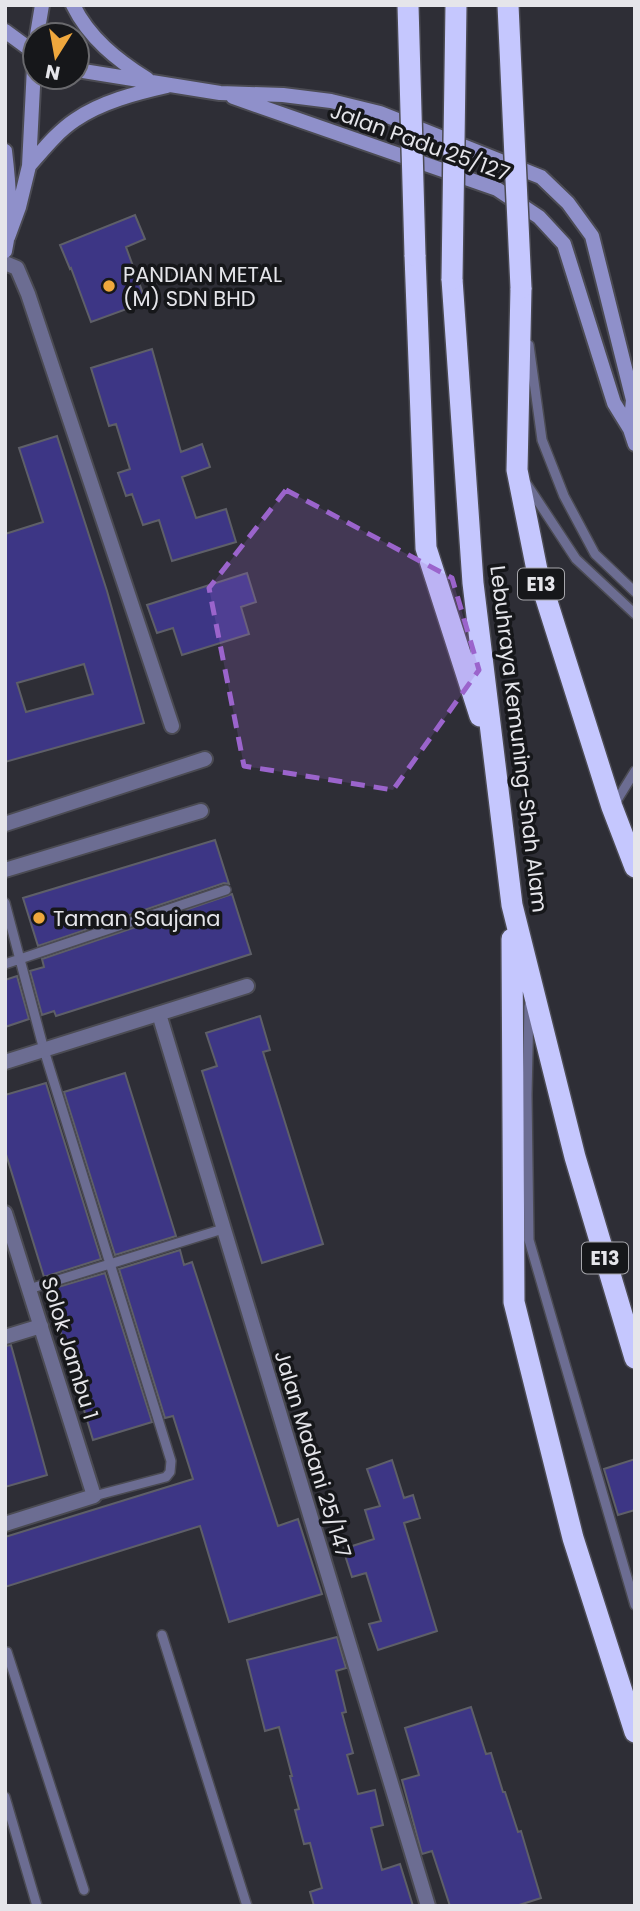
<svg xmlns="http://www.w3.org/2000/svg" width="640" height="1911" font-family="Poppins,sans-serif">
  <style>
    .building { fill: #3d3685; stroke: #5e5f68; stroke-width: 2; fill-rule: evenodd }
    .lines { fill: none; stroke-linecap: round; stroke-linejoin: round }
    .lane-casing { stroke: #4b4b53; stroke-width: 12 }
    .street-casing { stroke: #4b4b53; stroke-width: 18 }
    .secondary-casing { stroke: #4b4b53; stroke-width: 18 }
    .highway-casing { stroke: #4b4b53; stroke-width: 24 }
    .lane { stroke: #6c6d92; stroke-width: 9 }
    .street { stroke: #6c6d92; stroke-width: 14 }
    .secondary { stroke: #8f90ca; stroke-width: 14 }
    .highway { stroke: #c5c7fe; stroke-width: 21 }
    .highway-bridge-casing { stroke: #4b4b53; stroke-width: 24; stroke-linecap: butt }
    .highway-bridge { stroke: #c5c7fe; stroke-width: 21 }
    .marked { fill: #9b64cc; fill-opacity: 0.2; stroke: #9b64cc; stroke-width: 5; stroke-dasharray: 14 9; stroke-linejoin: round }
    .poi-dot { fill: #efa73d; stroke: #16171a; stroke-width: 2.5 }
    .labels { text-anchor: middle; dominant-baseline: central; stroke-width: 7; stroke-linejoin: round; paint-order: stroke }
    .shield { fill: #16171a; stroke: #a7a7ac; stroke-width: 2 }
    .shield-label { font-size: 19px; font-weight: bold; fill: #e5e5ea }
    .street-label { font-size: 21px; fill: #e5e5ea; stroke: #16171a }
    .poi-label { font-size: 21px; fill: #e5e5ea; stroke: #16171a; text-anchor: start }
  </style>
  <rect width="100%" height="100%" fill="#2e2e36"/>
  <path class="building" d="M135,215l10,24 -19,8 20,55 -55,20 -20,-54 -1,1 -10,-24z
    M152,349l29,103 21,-8 8,23 -28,10 14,41 30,-9 10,33 -64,19 -13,-41 -16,5 -11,-31 -6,2 -8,-23 12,-4 -14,-45 -7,2 -18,-58z
    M57,436l50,155 37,132 -139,39v-228l38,-12 -24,-74zM84,664l9,30 -67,18 -9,-29z
    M247,573l9,29 -15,5 8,27 -67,21 -9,-27 -16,5 -10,-28z
    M215,840l14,44 -5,-1 -186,63 -15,-48z
    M232,894l19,60 -195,62 -2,-5 -12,4 -12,-44 14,-4 -2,-8z
    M17,976l12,43 -24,8v-47z
    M260,1016l10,34 -7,2 60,192 -61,19 -60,-192 15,-5 -11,-33z
    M125,1073l51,163 -61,19 -51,-163z
    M46,1083l55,176 -57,18 -39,-126v-56z
    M180,1250l4,15 8,-3 86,264 20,-7 24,75 -93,28 -29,-96 -195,61v-50l188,-58 -20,-63 -8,2 -46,-149z
    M105,1273l47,149 -59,18 -45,-150z
    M11,1345l36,130 -42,12v-141z
    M635,1459v51l-17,5 -14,-46z
    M392,1460l12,38 9,-3 7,23 -16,5 33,108 -59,19 -9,-26 12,-3 -15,-48 -14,4 -9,-28 31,-10 -9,-29 15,-4 -13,-37z
    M337,1637l9,31 -10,3 10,41 -4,1 11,40 -6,2 11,39 17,-4 8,35 -12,3 11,42 18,-6 13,42h-99l-4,-14 12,-4 -12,-45 -6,1 -9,-34 4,-1 -9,-33h2l-13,-49 -14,4 -18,-71z
    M471,1707l15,47 5,-1 12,39h2l13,40 3,-1 20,67 -25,8h-66l-18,-55 -10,3 -20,-74 17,-5 -14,-47z"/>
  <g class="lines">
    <g class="lane-casing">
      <path id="lane" d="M529,345l13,95 22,56 31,58 40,38
        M526,483l50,76 59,55
        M614,805l21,-34
        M5,903l39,147 127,411 -1,11 -4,5 -72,19
        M5,964l221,-74
        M529,1006l-2,89 2,145 106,365
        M29,1289l194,-60
        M162,1635l85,271
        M5,1652h2l77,238
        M5,1797l32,109"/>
    </g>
    <g class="street-casing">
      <path id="street" d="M5,263l12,5 11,26 144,432
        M5,824l200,-65
        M5,870l196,-59
        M159,1014l269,892
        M5,1062l242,-76
        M5,1213l89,283 -89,28
        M5,1337l36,-11"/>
    </g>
    <g class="secondary-casing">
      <path id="secondary" d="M73,5c16,33 44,55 74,74
        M5,31l30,22
        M37,35l5,-30
        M77,70l143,23 63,2 48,6 49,12 161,64 27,26 24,33 41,164 -3,29
        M233,97l264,92 42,28 25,27 50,159 16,26 5,15
        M5,151c4,33 7,68 0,100
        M29,166c14,-16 28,-34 46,-46 26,-18 61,-27 92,-34
        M8,237l11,-30 10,-41 6,-119"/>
    </g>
    <g class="highway-casing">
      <path id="highway" d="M415,255l11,293 54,168
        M452,279l21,304 39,322 63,252 60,201
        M521,288l-4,182 20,100 75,237 23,60
        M512,939l2,363 59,236 62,194"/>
    </g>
    <use href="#lane" class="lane"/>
    <use href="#street" class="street"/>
    <use href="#secondary" class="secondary"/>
    <use href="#highway" class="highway"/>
    <g class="highway-bridge-casing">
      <path id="highway-bridge" d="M408,5l7,250
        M508,5l13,283
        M452,279l4,-274"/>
    </g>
    <use href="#highway-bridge" class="highway-bridge"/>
  </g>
  <path class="marked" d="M286,490l166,88 27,92 -86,120 -149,-24 -35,-178z"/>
  <g class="poi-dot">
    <circle cx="109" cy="286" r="7"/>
    <circle cx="39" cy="918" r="7"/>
  </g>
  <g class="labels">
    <g class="shield">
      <rect x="518" y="568.5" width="46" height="31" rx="5"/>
      <rect x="582" y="1242.5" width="46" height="31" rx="5"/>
    </g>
    <g class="shield-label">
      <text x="541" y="584">E13</text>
      <text x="605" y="1258">E13</text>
    </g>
    <g class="street-label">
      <text transform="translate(420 142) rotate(20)">Jalan Padu 25/127</text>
      <text transform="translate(519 739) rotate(83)">Lebuhraya Kemuning-Shah Alam</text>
      <text transform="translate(70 1348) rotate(73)">Solok Jambu 1</text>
      <text transform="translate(313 1454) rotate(73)">Jalan Madani 25/147</text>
    </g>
    <g class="poi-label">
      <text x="123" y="274">PANDIAN METAL<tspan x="123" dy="24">(M) SDN BHD</tspan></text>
      <text x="53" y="918">Taman Saujana</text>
    </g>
  </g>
  <rect width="640" height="1911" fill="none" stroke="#e5e5ea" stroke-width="14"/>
  <g transform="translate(56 56) rotate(191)"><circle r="33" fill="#16171a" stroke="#69696d" stroke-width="2"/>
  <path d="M0-5L12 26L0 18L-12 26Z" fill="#efa73d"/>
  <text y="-10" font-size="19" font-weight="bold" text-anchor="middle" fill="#e5e5ea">N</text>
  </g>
</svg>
